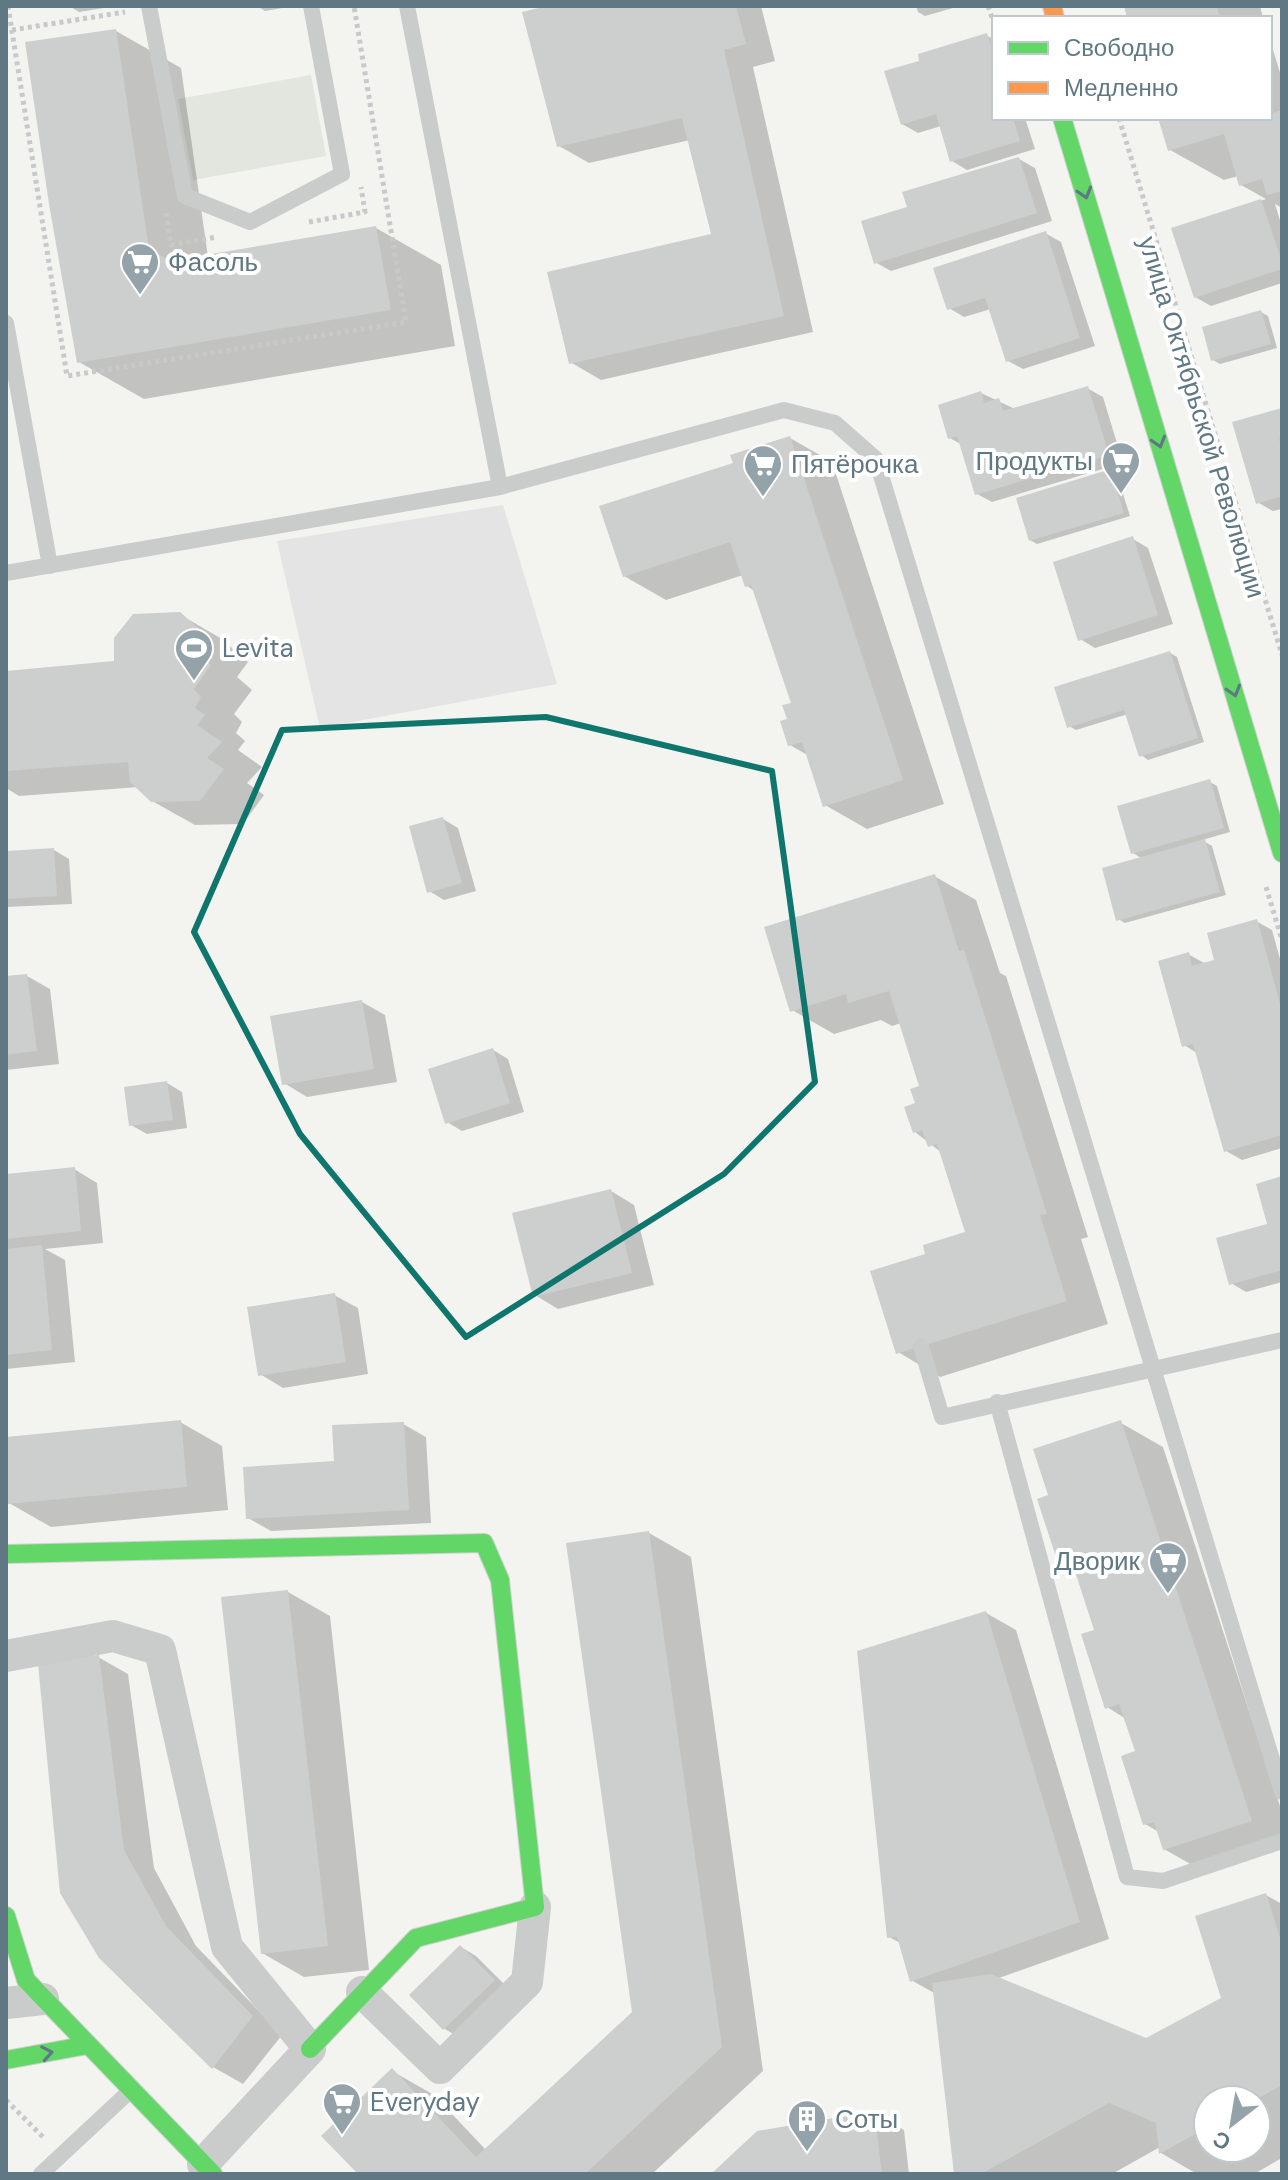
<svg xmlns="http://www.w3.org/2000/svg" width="1288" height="2180" font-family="'DM Sans',sans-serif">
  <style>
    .built { fill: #e3e4e3 }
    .green { fill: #e3e6de }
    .shadow { fill: #0003; fill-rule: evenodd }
    .building { fill: #cdcfce }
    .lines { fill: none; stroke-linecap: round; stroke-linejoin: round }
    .fast-casing { stroke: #cfd1d0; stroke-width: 20 }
    .slow-casing { stroke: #cfd1d0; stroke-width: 20 }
    .path { stroke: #c8c9ca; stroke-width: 5; stroke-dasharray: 4 4; stroke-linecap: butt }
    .lane { stroke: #cacccc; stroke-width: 16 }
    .street { stroke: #cacccc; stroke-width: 32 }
    .fast { stroke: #63d668; stroke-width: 18 }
    .slow { stroke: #ff974d; stroke-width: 18 }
    .oneway { stroke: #607883 }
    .marked { fill: none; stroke: #0f766e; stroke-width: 6; stroke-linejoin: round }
    .labels { text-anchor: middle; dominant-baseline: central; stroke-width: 8; stroke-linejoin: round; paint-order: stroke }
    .poi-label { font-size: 26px; fill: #607883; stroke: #fff; text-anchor: start }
    .street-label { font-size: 26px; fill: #607883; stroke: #fff }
  </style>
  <rect width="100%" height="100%" fill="#f3f3f0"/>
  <path class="built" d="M503,505l54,179 -237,44 -43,-187z"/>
  <path class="green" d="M311,75l15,81 -133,24 -15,-81z"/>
  <path class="shadow" d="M69,6h47l-37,6z
    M257,6h37l-29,5z
    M555,6h206l14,55 -22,6 60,265 -212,48 -31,-18 144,-126 -24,-96 -101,23 -30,-17z
    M916,6h44l-35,10 -7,-4z
    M1126,6h134l3,12h-134z
    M116,31l65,37 27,189 168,-29 65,37 14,81 -311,53 -65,-37z
    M987,36l7,3v79h31l10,31 -68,21 -15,-9 -11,-35 -23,7 -16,-9 20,-62z
    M1270,40l12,39v129l-7,-4 7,23v56l-71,23 -16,-9 -22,-68 93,-30 -25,-14 -3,-9 -14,4 -54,-30 -10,-32h110z
    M1019,159l16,9 17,53 -161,50 -16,-9 34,-54z
    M1045,233l16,9 34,104 -72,23 -15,-8 -17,-52 -27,8 -15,-9z
    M1261,312l7,4 9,32 -57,16 -7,-4z
    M1087,388l16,9 20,66 -131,39 -15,-8 -15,-49 -12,-7 31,-45 34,16z
    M1282,410v99l-9,2 -16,-9z
    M790,438l42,24 112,342 -77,25 -42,-24 -16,-49 -19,-11 -1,-25 4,-16 -38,-113 -8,-5 -4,-11 -77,25 -42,-24 111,-112z
    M1110,471l7,4 13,41 -93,28 -7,-4z
    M1133,539l15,9 25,76 -78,24 -15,-9z
    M179,614l43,25 26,23 -11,15 15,13 -18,24 8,8 -6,11 9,8 -7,9 24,17 -15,16 17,12 -21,29 -48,1 -43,-24 -13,-14 -120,9 -13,-8v-115l110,-10z
    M1170,653l7,4 27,85 -56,18 -7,-5 -13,-41 -52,16 -7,-4z
    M1210,782l7,4 13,46 -28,8 10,6 14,49 -101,28 -7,-4 25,-60 -10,-6z
    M443,819l15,9 18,63 -32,9 -15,-9z
    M54,850l15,9 3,45 -66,3v-54z
    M934,876l42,24 24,73 6,3 82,261 -7,2 27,85 -168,53 -42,-25 30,-97 39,-22 -25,-80 -27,-21 6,-45 -20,-64 -9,3 -11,-6 -47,14 -42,-24z
    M1256,921l16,9 10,36v182l-40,12 -16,-9 -29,-98 -13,-8 4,-91 16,9 13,-2z
    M27,976l23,13 9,75 -53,6v-92z
    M362,1002l23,13 12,67 -90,15 -23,-14z
    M493,1050l15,9 16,53 -62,19 -15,-9z
    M167,1083l15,9 5,36 -40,6 -16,-9z
    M74,1169l23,14 6,60 -58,6 20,11 10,102 -69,7v-193z
    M1282,1178v104l-36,10 -15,-9 39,-58z
    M611,1191l23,14 20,80 -96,24 -23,-14z
    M334,1295l24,13 10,66 -85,14 -23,-14z
    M180,1422l42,24 6,64 -177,17 -42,-24 -3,-64z
    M1121,1423l42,24 119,365v36l-76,25 -42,-24 -5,-17 -14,-8 -8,-71 -11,-34 -19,-12 -10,-75 -20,-61 -17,-9 -9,-65z
    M403,1424l23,13 5,86 -160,8 -23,-13z
    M649,1533l42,24 72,514 -111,103h-291l31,-103 42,24 52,55 148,-137z
    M288,1592l42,24 39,354 -65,7 -42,-24z
    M986,1613l30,17 93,309 -113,40 150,62 77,-42 43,-104 16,9v254l-28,16h-57l-36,-21 -1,-6 -48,27h-156l-20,-180 -25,-14 -9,-36 -13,-7zM1208,2100h48v48h-48z
    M98,1657l30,17 26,194 42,78 86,89 -39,49 -30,-17 -112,-110z
    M461,1947l15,9 33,33 -49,49 -15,-9 -33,-34z
    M874,2113l30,17 5,44h-195z"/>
  <path class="building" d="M547,6h189l10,38 -22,6 60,266 -215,48 -22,-92 164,-38 -29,-116 -125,29 -35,-135z
    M1124,6h93l3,12h-93z
    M116,29l33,220 21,12 206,-35 15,84 -314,53 -28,-159 -24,-162z
    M987,33l7,22v63h19l7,23 -70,21 -14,-48 -35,11 -17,-54 35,-10 -1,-7z
    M1282,110v81l-15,4 -5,-16 -23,7 -15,-52 -56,17 -10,-33 93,2 19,-2v-4z
    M1019,157l18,56 -163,51 -13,-43 46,-14 -5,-15z
    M1261,199l21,63v7l-88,29 -23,-70z
    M1046,231l34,107 -74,24 -21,-64 -38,12 -14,-42z
    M1261,310l10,34 -60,17 -9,-34z
    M1088,386l21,69 -134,40 -18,-59 -9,3 -10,-34 43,-14 3,12 15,-5 4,13z
    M1282,408v30l-3,1 3,10v47l-26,8 -24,-82z
    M790,436l113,344 -80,27 -21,-65 -14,4 -8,-25 7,-2 -5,-14 9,-2 -40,-118 -6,2 -15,-45 -107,35 -24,-71 134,-43 -3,-8z
    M1111,469l13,44 -95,28 -13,-43z
    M1133,536l25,79 -80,26 -25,-79z
    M180,612l27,24 -11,16 15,13 -17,24 7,8 -6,11 10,7 -8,10 25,17 -15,16 17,11 -24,32 -49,1 -21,-20 -2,-20 -122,9v-100l108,-10v-23l19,-24z
    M1170,651l28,87 -59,19 -15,-47 -57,18 -13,-41z
    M1210,779l14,49 -93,26 -14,-48z
    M443,817l19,66 -35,10 -18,-67z
    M1205,839l15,53 -104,29 -14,-53z
    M54,848l3,48 -51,3v-48z
    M935,874l24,77 5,-1 83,264 -7,1 27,86 -171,53 -26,-83 55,-17 -2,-9 42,-13 -28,-88 -9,3 -6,-17 -9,3 -9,-26 11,-4 -5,-14 9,-3 -30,-95 -41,12 -2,-9 -56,18 -26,-85z
    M1257,919l25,92v124l-58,17 -31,-108 -11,3 -24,-86 31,-9 3,14 22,-6 -7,-27z
    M27,974l10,77 -31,4v-79z
    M362,1000l12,69 -92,16 -12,-69z
    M493,1048l17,55 -65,21 -17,-55z
    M167,1081l6,39 -44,6 -5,-39z
    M75,1167l6,64 -75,8v-65z
    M1282,1176v94l-53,15 -13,-47 51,-14 -11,-40z
    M611,1189l21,84 -99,24 -21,-84z
    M42,1245l10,105 -46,5v-106z
    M335,1293l11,69 -88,14 -11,-69z
    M181,1420l6,67 -180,17 -1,-67z
    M1121,1420l131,401 -89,29 -9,-28 -11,3 -22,-69 14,-5 -16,-47 -14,5 -24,-75 13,-4 -23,-71 -13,4 -21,-64 11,-4 -15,-46z
    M404,1422l5,88 -163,9 -3,-52 91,-6 -2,-36z
    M649,1531l73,516 -137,127h-227l-37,-38 71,-68 84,89 156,-145 -66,-469z
    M288,1590l40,356 -67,8 -40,-357z
    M986,1611l94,311 -170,60 -13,-45 -10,1 -30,-287z
    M99,1655l25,195 42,76 87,90 -41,53 -113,-111 -39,-65 -22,-229z
    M1266,1893l16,51v141l-27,15h-47v27l-49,27 -3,-31 -47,-20 -128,71h-27l-22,-191 59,-9 155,64 75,-40 -26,-82z
    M460,1945l35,35 -52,50 -34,-35z
    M874,2111l8,63h-171l46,-43z"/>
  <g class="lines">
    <g class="fast-casing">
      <path id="fast" d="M1062,118l220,735
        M6,1554l478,-11 16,37 35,327 -119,31 -106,111
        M6,1916l20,64 187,194
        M6,2060l82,-15"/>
    </g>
    <g class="slow-casing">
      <path id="slow" d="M1052,6l3,12"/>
    </g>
    <path class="path" d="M8,6l59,370 339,-54 -52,-316
      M988,6l6,17
      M12,30l113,-18
      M1119,118l163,537
      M166,213l5,32 46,-8
      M309,222l56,-10 -4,-25
      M1266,887l16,53
      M6,2100l39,39"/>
    <path class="lane" d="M149,6l36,190 65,26 92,-48 -31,-168
      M407,6l93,481
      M6,323l44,243
      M6,573l494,-86 284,-77 51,13 41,36 406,1333
      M921,1346l21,71 340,-77
      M997,1402l130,475 36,4 119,-40
      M41,2174l90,-84"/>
    <path class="street" d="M6,1656l107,-20 47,14 67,297 83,102 -107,115
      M362,1992l78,76 87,-86 8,-75
      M6,2003l37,-4"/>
    <use href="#fast" class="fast"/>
    <use href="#slow" class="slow"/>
  </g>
  <defs><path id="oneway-chevron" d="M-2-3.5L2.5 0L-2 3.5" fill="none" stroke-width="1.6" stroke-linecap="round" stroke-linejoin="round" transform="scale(2)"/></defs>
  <g class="oneway">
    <use href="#oneway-chevron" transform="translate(1085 193) rotate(73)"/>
    <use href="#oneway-chevron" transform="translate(1159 442) rotate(73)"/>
    <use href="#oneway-chevron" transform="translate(1234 691) rotate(73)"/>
    <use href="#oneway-chevron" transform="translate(47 2053) rotate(-10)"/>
  </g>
  <path class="marked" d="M546,717l226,54 43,311 -91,92 -258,163 -166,-203 -106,-202 88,-202z"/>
  <defs>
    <g id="supermarket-pin" transform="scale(2)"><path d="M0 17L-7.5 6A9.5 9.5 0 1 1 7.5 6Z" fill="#93a3a9" stroke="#fff"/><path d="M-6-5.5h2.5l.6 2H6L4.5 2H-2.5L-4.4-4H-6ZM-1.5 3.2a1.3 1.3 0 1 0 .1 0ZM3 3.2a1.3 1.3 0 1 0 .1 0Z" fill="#fff"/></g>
    <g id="stadium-pin" transform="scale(2)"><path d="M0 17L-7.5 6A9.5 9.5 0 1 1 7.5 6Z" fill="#93a3a9" stroke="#fff"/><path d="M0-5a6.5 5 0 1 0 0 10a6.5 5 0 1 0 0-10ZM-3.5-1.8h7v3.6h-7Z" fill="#fff"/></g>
    <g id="building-pin" transform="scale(2)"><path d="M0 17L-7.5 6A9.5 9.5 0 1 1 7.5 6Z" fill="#93a3a9" stroke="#fff"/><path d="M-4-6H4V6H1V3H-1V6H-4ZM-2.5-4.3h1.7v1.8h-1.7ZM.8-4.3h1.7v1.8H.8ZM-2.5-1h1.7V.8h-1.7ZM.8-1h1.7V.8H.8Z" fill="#fff"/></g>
  </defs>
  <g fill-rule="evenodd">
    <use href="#supermarket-pin" x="140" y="262"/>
    <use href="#supermarket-pin" x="1121" y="461"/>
    <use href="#supermarket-pin" x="763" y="464"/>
    <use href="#stadium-pin" x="194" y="648"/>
    <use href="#supermarket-pin" x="1168" y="1561"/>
    <use href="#supermarket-pin" x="342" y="2102"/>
    <use href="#building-pin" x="807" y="2119"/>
  </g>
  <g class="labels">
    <g class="poi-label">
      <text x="168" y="262">Фасоль</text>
      <text x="1093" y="461" text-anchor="end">Продукты</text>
      <text x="791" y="464">Пятёрочка</text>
      <text x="222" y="648">Levita</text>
      <text x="1140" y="1561" text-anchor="end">Дворик</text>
      <text x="370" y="2102">Everyday</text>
      <text x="835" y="2119">Соты</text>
    </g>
    <g class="street-label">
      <text transform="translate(1202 417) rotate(73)">улица Октябрьской Революции</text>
    </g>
  </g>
  <rect width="1288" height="2180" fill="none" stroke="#607883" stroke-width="16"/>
  <rect x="992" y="16" width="280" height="104" fill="#ffffff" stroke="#bfc9cd" stroke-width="2"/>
  <rect x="1008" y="42" width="40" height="12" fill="#63d668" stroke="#bfc9cd" stroke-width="2"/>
  <text x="1064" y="56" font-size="24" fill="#607883">Свободно</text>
  <rect x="1008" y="82" width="40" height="12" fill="#ff974d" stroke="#bfc9cd" stroke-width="2"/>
  <text x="1064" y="96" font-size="24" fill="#607883">Медленно</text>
  <g transform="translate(1232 2124) rotate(211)"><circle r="38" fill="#ffffff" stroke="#bfc9cd" stroke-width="2"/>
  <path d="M0-6L14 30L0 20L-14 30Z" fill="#93a3a9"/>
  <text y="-12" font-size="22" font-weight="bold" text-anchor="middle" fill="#607883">С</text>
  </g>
</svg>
